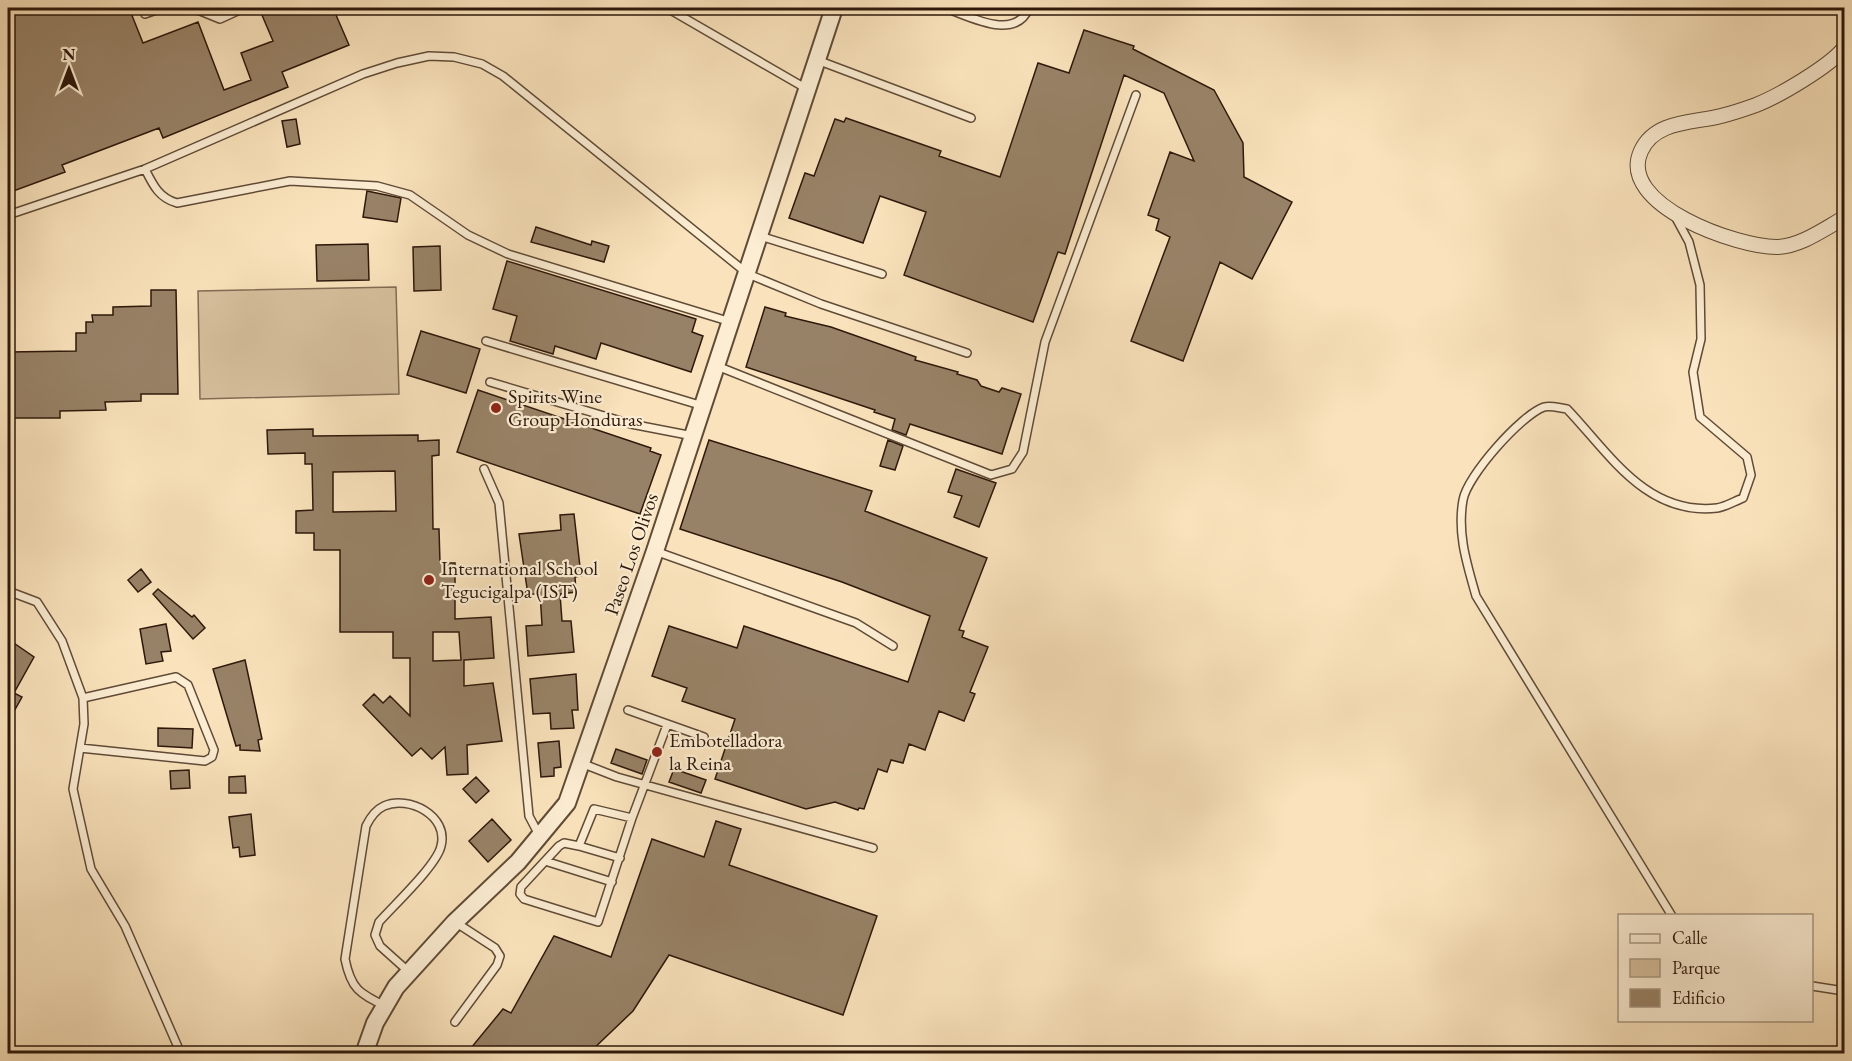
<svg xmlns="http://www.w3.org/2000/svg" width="1852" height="1061" font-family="'EB Garamond',serif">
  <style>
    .green { fill: #d7c09e; stroke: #826c54; stroke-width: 1.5 }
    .building { fill: #988267; stroke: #2d180b; stroke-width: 1.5; fill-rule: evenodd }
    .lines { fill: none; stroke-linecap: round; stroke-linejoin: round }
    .service-casing { stroke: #604b37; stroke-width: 10 }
    .minor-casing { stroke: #604b37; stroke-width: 16 }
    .tertiary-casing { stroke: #604b37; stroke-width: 20 }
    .service { stroke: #fcedd3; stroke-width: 7 }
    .minor { stroke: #fcedd3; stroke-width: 14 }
    .tertiary { stroke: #fcedd3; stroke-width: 16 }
    .poi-dot { fill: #8f2418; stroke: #fcedd3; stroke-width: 2 }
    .labels { text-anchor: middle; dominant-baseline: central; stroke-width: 4.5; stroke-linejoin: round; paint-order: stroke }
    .poi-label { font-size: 20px; fill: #2d180b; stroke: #fcedd3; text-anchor: start }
    .street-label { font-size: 20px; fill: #2d180b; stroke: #fcedd3 }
  </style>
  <rect width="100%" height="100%" fill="#fae3bc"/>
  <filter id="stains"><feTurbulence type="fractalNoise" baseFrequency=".00333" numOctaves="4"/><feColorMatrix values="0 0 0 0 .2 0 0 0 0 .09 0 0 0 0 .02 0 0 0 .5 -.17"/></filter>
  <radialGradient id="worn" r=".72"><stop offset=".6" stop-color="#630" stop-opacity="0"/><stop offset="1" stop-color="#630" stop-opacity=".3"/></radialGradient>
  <path class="green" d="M396,287l3,107 -199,5 -2,-108z"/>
  <path class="building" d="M8,8h121l14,35 55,-21 26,68 27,-10 -10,-27 32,-12 -14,-33h74l16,37 -67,27 6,15 -125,51 -4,-10 -97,37 3,7 -57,21z
    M1084,30l50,16 -1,3 81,41 29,53 1,34 48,25 -40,77 -32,-17 -37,99 -52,-20 39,-104 -14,-7 3,-11 -11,-4 22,-63 24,9 -30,-68 -40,-18 -59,179 -7,-2 -25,70 -129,-47 22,-63 -46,-16 -17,47 -74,-25 16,-45 9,3 21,-57 9,3 2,-4 95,33 -2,5 61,21 38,-114 31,10z
    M296,119l4,25 -13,3 -5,-26z
    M367,191l34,7 -4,24 -34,-5z
    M536,227l55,18 1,-4 17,5 -5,16 -73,-20z
    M368,244l1,36 -52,1 -1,-36z
    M440,246l1,44 -27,1 -1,-44z
    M507,261l189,58 -4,13 11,4 -12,36 -90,-29 -5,16 -41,-13 -2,8 -43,-13 7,-25 -24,-7z
    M151,290h25l2,104h-37v7l-36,1 1,8 -46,1v7h-52v-66l68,-1v-18h10v-11h7l-1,-7h21v-8l38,-1z
    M765,307l21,6 -1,3 46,11 85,30 -1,3 43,12 -1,2 20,6 4,6 18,6 3,-4 19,6 -19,60 -92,-30 -4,11 -14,-5 3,-11 -21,-7 1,-2 -129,-43z
    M421,331l59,18 -14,44 -59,-18z
    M478,390l173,58 -1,3 11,4 -21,59 -183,-62z
    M313,429v7l105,-1v6l21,-1v15l-7,1 1,73h6l1,34h15v56l36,-2 3,41 -30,2v26l29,-3 9,58 -35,4 1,29 -21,1 -2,-28 -13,12 -11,-11 -9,8 -49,-51 11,-11 9,9 7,-7 20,20v-58h-17v-26h-53v-82h-26v-17h-18v-22l17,-1 -1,-46h-7v-11l-37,1 -1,-24zM395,471l1,40 -63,1v-40zM433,632h26l2,28 -28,1z
    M709,440l163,51 -7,20 122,47 -28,72 5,1 -2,6 26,10 -18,45 5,2 -11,27 -25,-10 -14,39 -16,-6 -6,19 -12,-3 -4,12 -9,-3 -14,40 -5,-1 -1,2 -23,-8 -29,7 -91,-30 20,-60 -53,-18 5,-13 -35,-12 17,-50 68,22 7,-22 164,56 22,-66 -88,-34 -162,-53z
    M888,440l15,6 -8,24 -15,-4z
    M956,469l40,14 -17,44 -25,-10 8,-21 -14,-4z
    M574,514l7,62 -6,1 1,15 -16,2 2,27h9l3,31 -46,4 -2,-30 16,-1 -2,-32 -12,2 -9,-61 42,-4 -1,-15z
    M141,569l10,13 -13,10 -10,-12z
    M158,589l34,28 2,-2 11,13 -12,11 -40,-45z
    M166,624l5,27 -10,1 2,9 -17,3 -6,-35z
    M8,639l26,18 -20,36 8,4 -14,25z
    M245,660l17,79 -4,1 2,11 -20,-1v-5l-4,1 -23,-77z
    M576,674l2,36h-6l2,18 -23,1 -1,-16 -17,1 -3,-35z
    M158,728l35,1 -1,19 -34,-2z
    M559,741l2,26 -7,1v8l-13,1 -3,-34z
    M616,749l31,11 -5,14 -31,-11z
    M674,769l32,11 -5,13 -32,-11z
    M189,770l1,18 -19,1 -1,-18z
    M245,776l1,17h-17v-16z
    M476,777l13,14 -13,12 -13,-14z
    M251,814l4,41 -15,2 -1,-10 -6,1 -4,-31z
    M492,819l19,21 -23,22 -19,-21z
    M716,821l25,8 -12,36 148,51 -34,99 -174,-60 -36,56 -44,42h-107l-11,-5 32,-39 8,4 43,-77 57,21 41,-118 52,18z"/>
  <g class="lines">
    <g class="service-casing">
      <path id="service" d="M193,8l27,11 24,-11
        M667,8l140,81
        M945,8c24,8 70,34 84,0
        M145,14l17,-6
        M817,60l154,58
        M145,169c8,16 14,29 32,34l113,-22 87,5 33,9 58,40 40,19 223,68
        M8,215l137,-46 218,-95 34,-11 32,-7 25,1 28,7 21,12 245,198 73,30 146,49
        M760,236l122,38
        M486,341l217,65
        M717,366l274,109 21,-6 11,-17 22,-110 91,-247
        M490,382l141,42 62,12
        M484,469l15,34 30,313 10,19
        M655,551l201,72 37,23
        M8,591l29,11 25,39 21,57 1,26 -11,65 18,80 34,57 56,128
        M628,710l76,27
        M80,748l125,13 7,-4 2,-7 -26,-65 -12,-8 -93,21
        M581,763l36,14 256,71
        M632,818l-38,-9 -15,37 -15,-3 -5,3 -38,41 -1,7 4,5 74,23 34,-104 35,-93
        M579,846l41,12
        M545,861l67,21
        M1672,916l-196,-320c-9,-32 -19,-62 -13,-96 4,-24 58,-85 81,-93 7,-2 15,1 23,2 42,44 79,107 150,99 8,-1 18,-7 26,-10l8,-23 -4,-18 -47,-40 -7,-45 8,-33 -1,-54 -11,-43 -13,-24
        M455,922l40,26 5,8 -3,9 -42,57
        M1812,986l32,5
        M385,1006c-26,-13 -34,-17 -40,-47l21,-133c4,-8 9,-16 18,-20 25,-11 65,10 57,40 -4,19 -47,59 -62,76l-4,13 5,11 29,26"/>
    </g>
    <g class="minor-casing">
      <path id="minor" d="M1844,48c-14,18 -65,48 -88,57 -11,4 -23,8 -35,11 -27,7 -66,4 -80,35 -25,54 98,97 137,96 23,-1 46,-18 66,-29"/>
    </g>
    <g class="tertiary-casing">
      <path id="tertiary" d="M364,1054l11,-31 21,-36 59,-65 63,-60 49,-59 88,-252 179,-543"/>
    </g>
    <use href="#service" class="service"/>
    <use href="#minor" class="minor"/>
    <use href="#tertiary" class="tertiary"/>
  </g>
  <g class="poi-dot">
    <circle cx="496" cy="408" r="6"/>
    <circle cx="429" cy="580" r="6"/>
    <circle cx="657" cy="752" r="6"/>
  </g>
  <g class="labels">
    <g class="poi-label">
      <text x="508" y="396">Spirits Wine<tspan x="508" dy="23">Group Honduras</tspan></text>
      <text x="441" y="568">International School<tspan x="441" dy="23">Tegucigalpa (IST)</tspan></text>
      <text x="669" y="740">Embotelladora<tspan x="669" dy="23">la Reina</tspan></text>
    </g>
    <g class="street-label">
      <text transform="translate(631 554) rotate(-71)">Paseo Los Olivos</text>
    </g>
  </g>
  <rect width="1852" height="1061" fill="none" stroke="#fae3bc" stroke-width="30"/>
  <rect x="9" y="9" width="1834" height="1043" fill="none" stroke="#2d180b" stroke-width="3"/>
  <rect x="15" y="15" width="1822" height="1031" fill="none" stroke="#2d180b" stroke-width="1.5"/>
  <rect x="1618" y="914" width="195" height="108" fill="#fcedd3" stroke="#a99883" stroke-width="1.5"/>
  <rect x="1630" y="934" width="30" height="9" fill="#fcedd3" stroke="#a99883" stroke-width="1.5"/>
  <text x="1672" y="944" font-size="18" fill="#2d180b">Calle</text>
  <rect x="1630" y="959" width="30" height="18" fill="#d7c09e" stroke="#a99883" stroke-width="1.5"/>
  <text x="1672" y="974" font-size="18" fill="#2d180b">Parque</text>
  <rect x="1630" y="989" width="30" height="18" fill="#988267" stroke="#a99883" stroke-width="1.5"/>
  <text x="1672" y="1004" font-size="18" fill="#2d180b">Edificio</text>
  <g transform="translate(69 69)" stroke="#fcedd3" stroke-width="4.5" paint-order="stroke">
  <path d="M0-4.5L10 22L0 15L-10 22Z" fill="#2d180b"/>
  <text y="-9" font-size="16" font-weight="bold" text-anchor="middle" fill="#2d180b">N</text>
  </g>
  <rect width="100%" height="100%" filter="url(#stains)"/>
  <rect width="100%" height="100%" fill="url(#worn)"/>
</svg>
